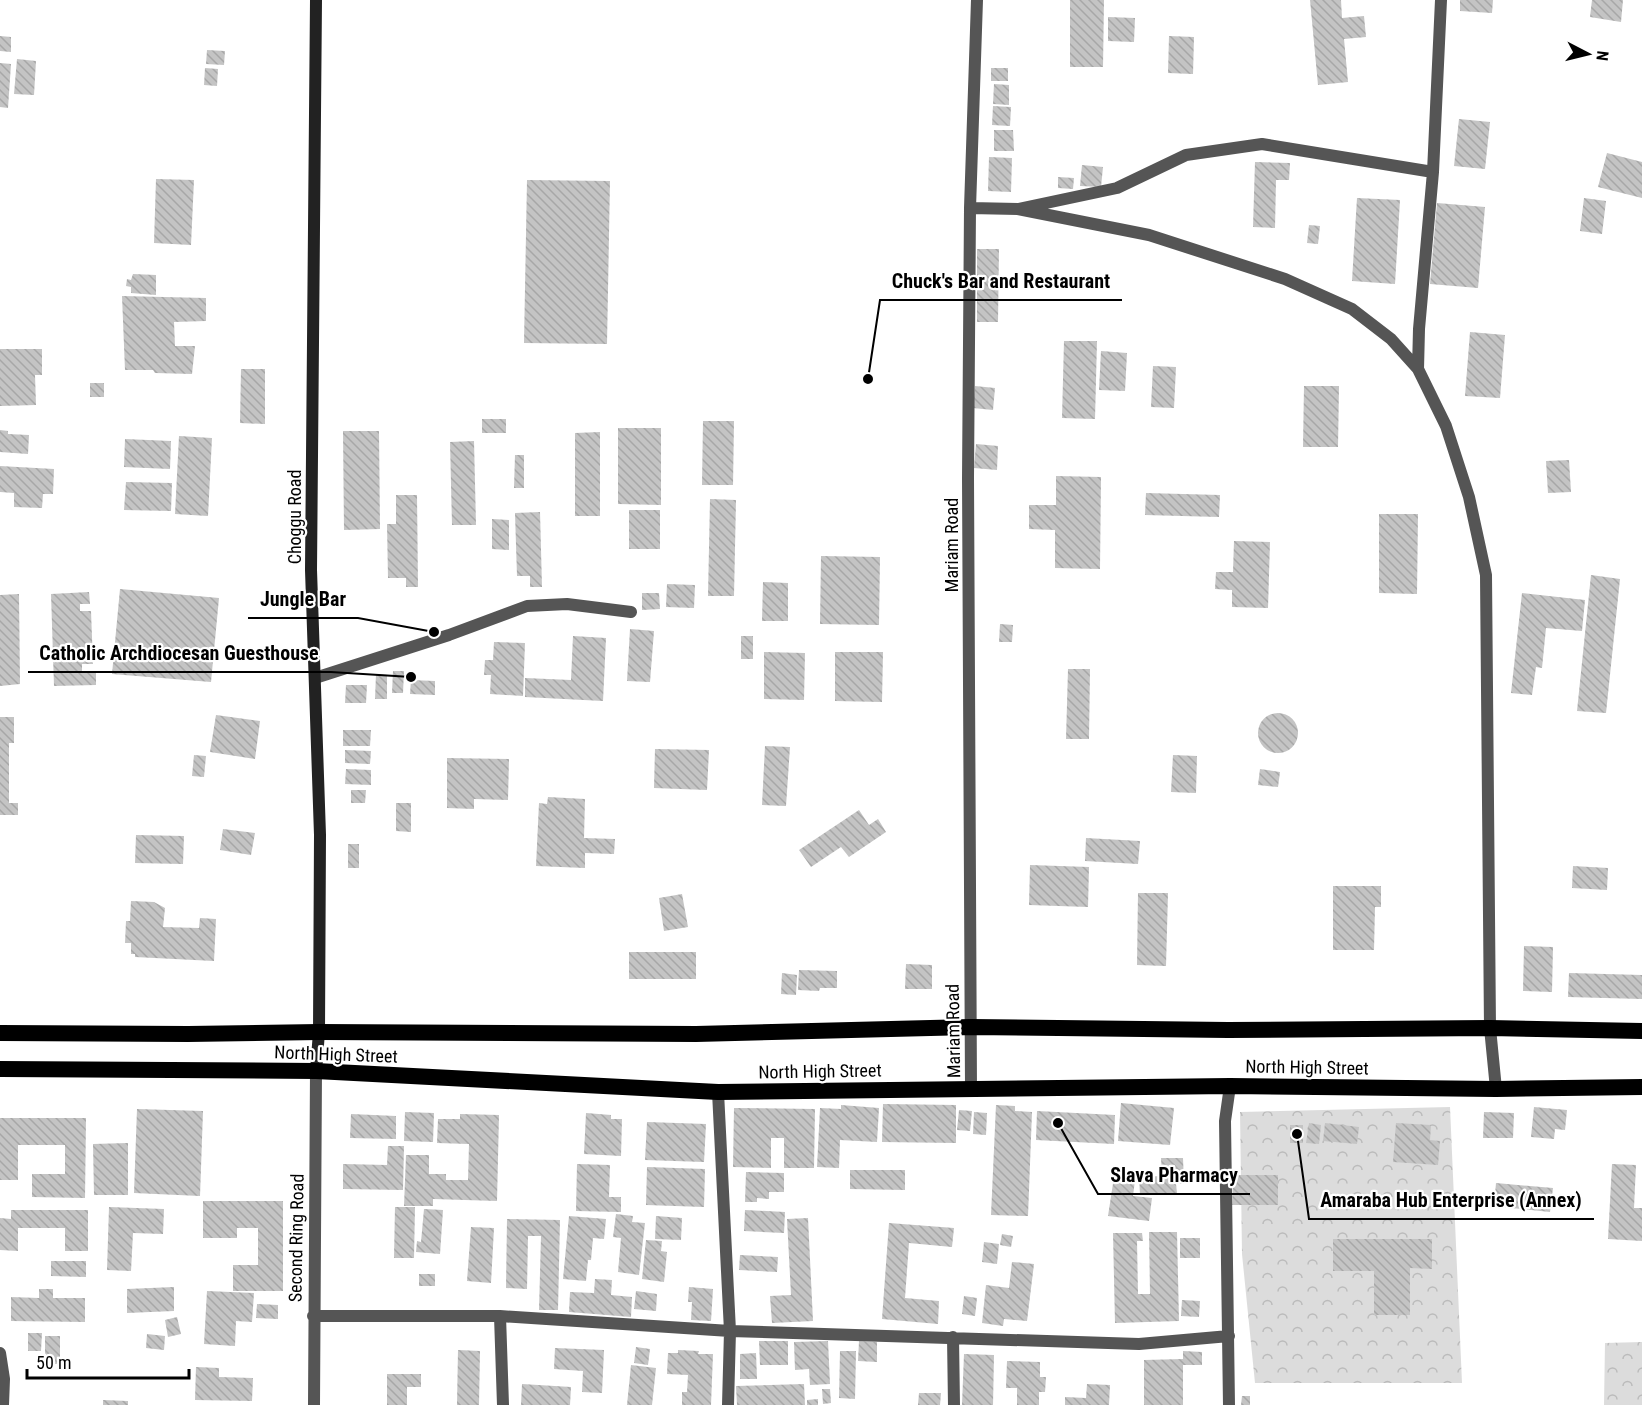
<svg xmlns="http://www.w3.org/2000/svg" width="1642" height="1405" font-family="'Roboto Condensed',sans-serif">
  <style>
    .forest { fill: url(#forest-crowns) }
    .building { fill: url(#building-back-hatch) }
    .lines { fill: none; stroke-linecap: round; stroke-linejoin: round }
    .service { stroke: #555; stroke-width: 12 }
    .minor { stroke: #555; stroke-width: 12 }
    .secondary { stroke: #222; stroke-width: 12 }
    .trunk { stroke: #000; stroke-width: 16 }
    .labels { text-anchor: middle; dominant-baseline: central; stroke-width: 4.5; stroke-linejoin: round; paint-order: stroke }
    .street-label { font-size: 18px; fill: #000; stroke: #fff }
    .leader { fill: none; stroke: #000; stroke-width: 2 }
    .callout-dot { fill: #000; stroke: #fff; stroke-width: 2 }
    .callout-label { font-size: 20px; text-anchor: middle; font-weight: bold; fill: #000; stroke: #fff; stroke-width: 4.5; stroke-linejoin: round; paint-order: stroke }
  </style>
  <defs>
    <pattern id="forest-crowns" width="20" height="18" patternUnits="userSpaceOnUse" patternTransform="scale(1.5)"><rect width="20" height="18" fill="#dcdcdc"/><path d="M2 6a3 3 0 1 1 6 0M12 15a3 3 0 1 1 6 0" fill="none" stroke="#bbb"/></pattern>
    <pattern id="building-back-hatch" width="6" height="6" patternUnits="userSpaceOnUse" patternTransform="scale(1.5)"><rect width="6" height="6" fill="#c4c4c4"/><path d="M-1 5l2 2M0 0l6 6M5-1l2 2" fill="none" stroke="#a7a7a7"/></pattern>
  </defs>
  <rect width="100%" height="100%" fill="#fff"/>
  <path class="forest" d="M1450,1107l12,276h-207l-13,-129 -2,-142z
    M1642,1342v63h-38l1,-62z"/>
  <path class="building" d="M1070,0h34l-1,67h-33z
    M1310,0h31l1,18 22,-2 2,21 -22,2 4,43 -30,3z
    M1460,0h33l-1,13 -32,-2z
    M1592,0h31l-2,22 -31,-5z
    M1108,17l27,1 -1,24 -26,-1z
    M0,36l11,1v15l-11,-1z
    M1169,36l25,1 -1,37 -25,-1z
    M207,50l18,1 -1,14 -18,-1z
    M17,59l19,2 -2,34 -20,-1z
    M0,63l11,1 -3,44 -8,-1z
    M205,68l13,1 -1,17 -13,-1z
    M991,68h17v13h-17z
    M994,84l15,1v20l-16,-1z
    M993,106l18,1 -1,19 -18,-1z
    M1459,119l31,3 -5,47 -31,-3z
    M994,130h19l1,21h-20z
    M1607,153l35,9v36l-44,-11z
    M989,157l23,1 -1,34 -23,-1z
    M1255,162l35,1 -1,17h-13l-1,48 -22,-1z
    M1082,165l21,2 -2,20 -21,-1z
    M1058,177l16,1 -1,11 -15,-1z
    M156,179l38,1 -3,65 -37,-2z
    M527,180l83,1 -3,163 -83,-1z
    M1357,198l43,2 -5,84 -43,-3z
    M1584,198l22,3 -4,33 -22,-3z
    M1437,203l48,4 -7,81 -48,-4z
    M1309,225l11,1 -2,18 -11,-1z
    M977,249h22l-1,73h-21z
    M133,274l23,1v20l-25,-2v-6l-5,-1 1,-7 4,1z
    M122,296l84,2v23l-32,1 1,24h20l-3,28 -37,-1 -2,-3h-28z
    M1470,332l35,3 -5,63 -35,-2z
    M1064,341h33l-2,78 -33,-1z
    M0,349h42v26h-7l1,30 -36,1z
    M1101,351l26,2 -2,38 -26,-1z
    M1153,366l23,1 -2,41 -23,-1z
    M241,369h24v55l-25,-1z
    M90,383h14v14h-14z
    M975,386l20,2 -2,22 -20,-2z
    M1304,386h35l-1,61h-35z
    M482,419h24v14h-24z
    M703,421h31l-1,64h-31z
    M618,428h43v77l-43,-1z
    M0,430l8,1v3l21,1 -1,19 -28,-2z
    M343,431h36l1,98 -36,1z
    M600,432v84h-25v-83z
    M179,436l33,2 -4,78 -33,-2z
    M125,439l46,2 -1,28 -46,-2z
    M474,441l2,84h-24l-2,-83z
    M976,444l22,2 -1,24 -23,-2z
    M515,455h9v33h-10z
    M1569,460l2,32 -23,1 -2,-32z
    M0,466l54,3 -1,25h-10l-1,14 -28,-1v-14l-14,-1z
    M1056,476l45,1 -1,92 -45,-1v-38l-26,-1v-24h27z
    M126,482l46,1 -1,28 -47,-1z
    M1146,493l74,2 -1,22 -74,-2z
    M396,495h21l1,92h-12v-9h-18l-1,-54h9z
    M710,499l26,1 -2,96h-26z
    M629,510h31v39h-31z
    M540,512l2,75h-12v-11h-13l-2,-63z
    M1379,514h39l-1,80 -38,-1z
    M492,519l17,1v30l-17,-1z
    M1234,541l36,1 -2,66 -36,-1v-17l-17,-1 1,-17h17z
    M821,556l59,1 -1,68 -59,-1z
    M1591,575l29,4 -14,134 -29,-2z
    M763,582l25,1v38h-26z
    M667,584l28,1 -1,23 -28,-1z
    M120,589l99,9 -8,84 -99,-8z
    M89,592l1,12h-10v7h11l2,53h-11v7h14v14l-42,1 -3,-92z
    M642,593h17l1,16 -18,1z
    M1522,593l63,7 -3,31 -36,-3 -4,40 -6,-1 -4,28 -21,-2z
    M19,594l1,90 -20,2v-91z
    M1000,624l13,1 -1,17h-13z
    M630,629l24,2 -4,51 -23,-1z
    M573,636l33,2 -3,63 -78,-4v-19l46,2z
    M741,636h12v23h-12z
    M494,642l31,1 -2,53 -33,-2 1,-19h-7l1,-15h8z
    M764,652l41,1 -1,47 -40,-1z
    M835,652h48l-1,50 -47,-1z
    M1068,669h22l-1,70h-23z
    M393,671h11l-1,22h-11z
    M376,674l11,1v24h-12z
    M411,680l24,1v14l-25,-1z
    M346,685h21l-1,18h-21z
    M1258 733a20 20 0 1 1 40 0a20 20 0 1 1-40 0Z
    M216,715l44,6 -5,38 -45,-7z
    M0,717h14v26h-5v60h9v12h-18z
    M343,730h28l-1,16h-27z
    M765,746l25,1 -4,59 -24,-1z
    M655,749l54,1 -2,40 -53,-2z
    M345,750l26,1 -1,13 -25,-1z
    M194,755l12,1 -2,21 -12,-1z
    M1173,755l24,1 -1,37 -25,-1z
    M447,758l62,1 -1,41 -34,-1v10l-27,-1z
    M346,769l25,1v15l-26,-1z
    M1260,769l20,3 -2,15 -20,-2z
    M351,790h15l-1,13h-14z
    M548,797l37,2 -1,39 31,1 -1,15 -29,-1v15l-49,-2 3,-63 8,1z
    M396,803h15v29l-15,-1z
    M859,810l10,15 9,-6 8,13 -37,25 -8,-10 -30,20 -12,-17z
    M223,829l32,4 -4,22 -31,-5z
    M136,835l48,1 -1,28 -48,-1z
    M1086,838l54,3 -2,23 -53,-3z
    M348,844h11v24h-11z
    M1030,865l59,2 -1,40 -59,-2z
    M1573,866l35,2 -1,22 -35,-2z
    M1333,886h48v21h-6l-1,43h-41z
    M1138,893h30l-2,73 -29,-1z
    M682,894l6,33 -24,4 -5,-33z
    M131,901l23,1 11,6 -2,19 36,1 1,-10 16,1 -2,42 -79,-4v-3h-4v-11h-6l1,-22h4z
    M1524,946l29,1 -1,45 -29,-1z
    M629,952h67v27h-67z
    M906,964l26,1v24h-27z
    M799,970l38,1v17h-17l-1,3 -21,-1z
    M782,973l15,2 -1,20 -15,-1z
    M1569,973l73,2v24l-74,-2z
    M1121,1103l53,5 -4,37 -52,-4z
    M883,1104l73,1v38l-74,-1z
    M841,1105l38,3 -2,34 -37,-2 -1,28 -22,-1 3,-59 21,1z
    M996,1105l19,1v5l17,1 -4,104 -37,-1z
    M1534,1107l33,3 -2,20 -10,-1 -1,10 -23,-2z
    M734,1108l81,1 -1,59h-30v-30h-13v30l-38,-1z
    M137,1109l66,2 -3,85 -66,-3z
    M959,1110l13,1 -2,20 -13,-1z
    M1037,1111l78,4 -1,29 -78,-4z
    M405,1112l29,1 -1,29 -29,-1z
    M974,1112l13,1 -1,22 -13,-1z
    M1484,1112l30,1 -1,25h-30z
    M586,1113l25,2v4h11l-1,37 -37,-2z
    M351,1114l45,2v23l-46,-1z
    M460,1114l39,1 -2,86 -64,-2v7h-29l2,-51h23v19h17v6h22l1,-36 -32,-1 1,-24h22z
    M0,1118h86l-1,80 -53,-1v-23h33v-29h-47v35h-18z
    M647,1122l59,2 -2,38 -59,-2z
    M1309,1123l12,2 -2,19 -13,-1z
    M1325,1123l34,4 -2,17 -34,-3z
    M1396,1123l35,2 -1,15 10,1 -2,24 -45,-3z
    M1290,1125h13v18h-13z
    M128,1143v52h-34l-1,-51z
    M388,1146h16l-1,44 -60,-1v-25l44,1z
    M1161,1158h22l1,26h-8l1,9 -37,2 -1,-18 23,-1z
    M577,1164l33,1 -1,32h12v15l-45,-1z
    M1612,1164l24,1 -2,43h8v33l-34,-2z
    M647,1167l58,2 -1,38 -58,-2z
    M850,1170h55v20l-55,-1z
    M746,1172l38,1v19h-15v7l-12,-1v4h-12z
    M1233,1175h45v30h-46z
    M1114,1177l21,3 -2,16 19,2 -3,23 -41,-5z
    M1496,1183l57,5 -3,24 -56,-6z
    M203,1201h80v90h-50v-26h25v-37h-21v10h-34z
    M109,1207l55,2 -1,25 -30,-1 -2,38 -24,-1z
    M395,1207h20l-1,51h-20z
    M424,1209l19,1 -3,44 -24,-2 1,-11 4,1z
    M11,1210h77v41h-23v-23h-47v23l-18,-1v-32l11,1z
    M745,1210l40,2 -1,21 -40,-2z
    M616,1214l17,2 -1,6 13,1 -6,52 -21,-3 3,-34 -8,-1z
    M569,1216l37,3 -2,20 -11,-1 -2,22h-3l-2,21 -23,-2z
    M656,1216l26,2 -1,22 -26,-1z
    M808,1218l5,103 -41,2 -2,-27 21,-1 -4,-76z
    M507,1219l53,1 -2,90h-19l2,-74h-13l-1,53 -21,-1z
    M889,1223l65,5 -2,19 -43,-4 -4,55 34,3 -1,23 -56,-5z
    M471,1227l23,1 -3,55 -24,-2z
    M1149,1232h28l2,89 -64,2 -2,-90h29l1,8h-6l1,53h12z
    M1002,1234l11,2 -2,11 -11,-2z
    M1180,1238h20v20h-20z
    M1333,1239h99v30l-22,-1v47h-36v-44h-41z
    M646,1240l16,1 -1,10 6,1 -3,30 -22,-3z
    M984,1242l15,2 -2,20 -15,-2z
    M740,1255l38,2 -1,15 -38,-2z
    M51,1261h35v16l-35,-1z
    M1012,1262l22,2 -7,57 -23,-2 -1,7 -21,-3 4,-38 23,3z
    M419,1274h16v12h-16z
    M595,1279l17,1 -1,15 21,2 -1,20 -62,-5 1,-20 24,1z
    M174,1287v24l-47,2v-24z
    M689,1287l24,2 -2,32 -20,-1 1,-18h-4z
    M39,1289h14v9h32v24l-74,-1v-24l28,1z
    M207,1291l47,2 -2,29 -16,-1 -1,25 -31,-2z
    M636,1291l21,3 -1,17 -22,-2z
    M964,1296l13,2 -2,18 -13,-2z
    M1182,1300l18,1 -1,16 -18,-1z
    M257,1304l21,1v14l-22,-1z
    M177,1317l4,17 -13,3 -3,-17z
    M28,1333h14l-1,18h-13z
    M147,1334l18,2 -1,14 -18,-2z
    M45,1336h15v28h-15z
    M759,1341h29v24h-28z
    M828,1341l2,43 -20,1 -1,-16 -14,1 -1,-28z
    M859,1341l18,1v20l-19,-1z
    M636,1347l14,2 -2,16 -14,-2z
    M555,1348l49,2 -2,43 -20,-1 1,-21 -29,-2z
    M458,1350l22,1 -1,54h-22z
    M678,1350l21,1 -1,3h15l-2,51h-29v-13h5l1,-17 -21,-1 1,-21h10z
    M840,1351h16l-1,48 -16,-1z
    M1183,1351l19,1v13h-19v40h-39v-45l39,-1z
    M756,1353l1,26h-17v-25z
    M964,1354l30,1 -1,50h-31z
    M1007,1361l33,1v15h6l-1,15h-6v13h-22v-17h-11z
    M631,1365l25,3 -4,37h-25z
    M196,1367l23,1v9l34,1 -1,23 -57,-1z
    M387,1374h34v13h-14v18h-20z
    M522,1384l49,3 -1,18h-49z
    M804,1384l1,21h-68l-1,-19z
    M1087,1384l23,1 -1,20h-44v-8l21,1z
    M822,1389h8l1,14 -8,1z
    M919,1393h22l-1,12h-22z
    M1242,1396h8v9h-9z
    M818,1399v6h-11v-5z
    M103,1400l25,1v4h-25z"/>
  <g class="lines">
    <path class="service" d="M315,678l134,-43 78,-29 40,-2 64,8"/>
    <path class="minor" d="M970,208l48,1 99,-21 69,-33 76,-11 171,28
      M1018,209l131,26 136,44 67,30 39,30 27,30 28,57 23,71 17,78 4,453 6,61
      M1418,369l1,-40 14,-157 8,-172
      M971,1089l-3,-611 2,-270 7,-208
      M718,1092l12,239 -2,74
      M313,1316h187l230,15 409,13 90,-8
      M500,1316l3,89
      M953,1337l1,68
      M0,1353l4,26 -1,26
      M314,1405l2,-334
      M1229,1405l-4,-284 5,-35"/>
    <path class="secondary" d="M316,0l-5,570 9,265 -1,197 -3,39"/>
    <path class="trunk" d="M0,1033l188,1 131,-2 377,2 274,-7 258,3 262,-2 152,3
      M0,1069l316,2 402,21 512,-6 266,3 146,-2"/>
  </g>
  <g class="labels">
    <g class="street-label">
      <text transform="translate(294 517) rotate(-90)">Choggu Road</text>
      <text transform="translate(951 545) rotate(-90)">Mariam Road</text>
      <text transform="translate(953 1031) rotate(-91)">Mariam Road</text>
      <text transform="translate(336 1054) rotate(2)">North High Street</text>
      <text transform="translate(1307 1067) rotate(1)">North High Street</text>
      <text transform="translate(820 1071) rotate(-1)">North High Street</text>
      <text transform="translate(296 1238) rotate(-89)">Second Ring Road</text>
    </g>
  </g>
  <path class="leader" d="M868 379L880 300H1122M434 632L358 618H248M411 677L331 672H28M1058 1123L1098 1194H1250M1297 1134L1309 1219H1594"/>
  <g class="callout-dot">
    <circle cx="868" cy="379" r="6"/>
    <circle cx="434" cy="632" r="6"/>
    <circle cx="411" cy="677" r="6"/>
    <circle cx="1058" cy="1123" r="6"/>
    <circle cx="1297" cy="1134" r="6"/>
  </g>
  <g class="callout-label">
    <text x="1001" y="288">Chuck's Bar and Restaurant</text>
    <text x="303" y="606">Jungle Bar</text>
    <text x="179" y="660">Catholic Archdiocesan Guesthouse</text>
    <text x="1174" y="1182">Slava Pharmacy</text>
    <text x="1451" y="1207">Amaraba Hub Enterprise (Annex)</text>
  </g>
  <g transform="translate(1588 54) rotate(97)" stroke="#ffffff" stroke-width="4.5" paint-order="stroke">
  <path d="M0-4.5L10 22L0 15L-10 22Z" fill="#000000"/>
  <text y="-9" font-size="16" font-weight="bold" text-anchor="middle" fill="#000000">N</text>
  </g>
  <path d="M27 1369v9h162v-9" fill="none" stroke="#000000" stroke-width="3"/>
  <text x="36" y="1369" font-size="18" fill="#000000" stroke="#ffffff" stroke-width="4.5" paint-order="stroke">50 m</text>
</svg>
